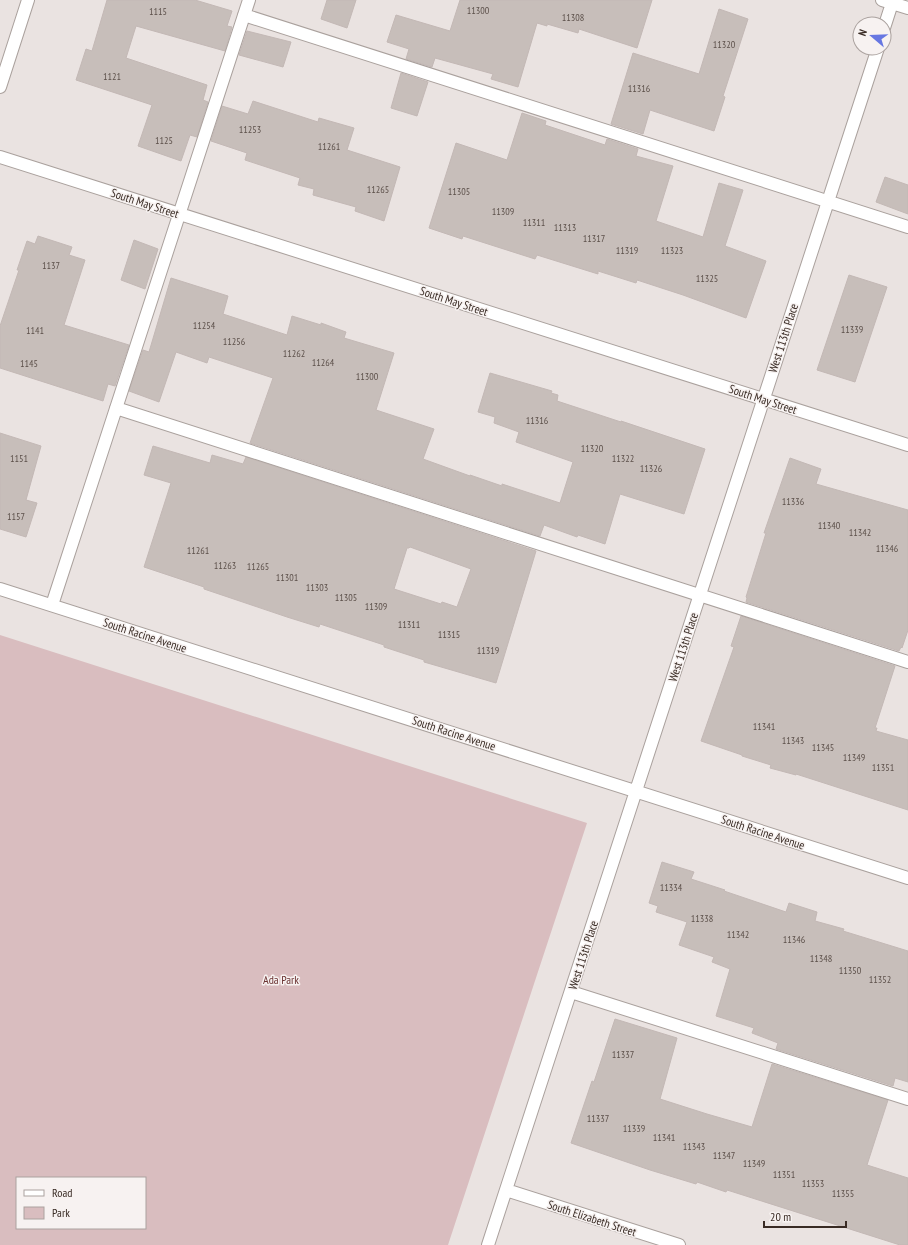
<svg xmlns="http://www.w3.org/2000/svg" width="908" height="1245" font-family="'PT Sans Narrow',sans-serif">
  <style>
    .green { fill: #d9bdbf; fill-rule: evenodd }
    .building { fill: #c7beba; stroke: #c3b8b5; fill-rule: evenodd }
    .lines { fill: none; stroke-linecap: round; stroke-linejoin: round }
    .minor-casing { stroke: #aaa19d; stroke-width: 14 }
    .minor { stroke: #fff; stroke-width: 12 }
    .labels { text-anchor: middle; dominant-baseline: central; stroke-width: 3; stroke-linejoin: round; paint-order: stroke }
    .number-label { font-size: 10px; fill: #5c504a }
    .street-label { font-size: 12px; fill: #392b24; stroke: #f7f2f1 }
    .park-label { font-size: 12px; fill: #6b3332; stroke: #f7f2f1 }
  </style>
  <rect width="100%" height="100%" fill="#eae3e1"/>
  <path class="green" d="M0,635l587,188 -139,422h-448zM17,1178h128v50h-128z"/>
  <path class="building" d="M107,0h88l37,11 -5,15 5,1 -7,24 -89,-25 -10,32 81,27 -4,15 5,2 -11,35 -7,-2 -9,26 -43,-15 14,-41 -76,-25 10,-31 6,2z
    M327,0h29l-9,28 -26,-9z
    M460,0h192l-15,48 -58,-19 -1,4 -31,-9v2l-10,-3 -19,64 -27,-8 2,-5 -58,-16 -3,9 -26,-8 3,-10 -22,-7 9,-27 54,16z
    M719,9l29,10 -25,77 2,1 -11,34 -64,-21 -7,24 -32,-10 22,-71 66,21z
    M247,31l44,11 -8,25 -44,-12z
    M401,73l27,9 -11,34 -26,-8z
    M253,101l65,21 1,-4 35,10 -7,22 53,17 -16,54 -29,-10 1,-4 -43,-12 1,-6 -16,-4 2,-7 -55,-18 2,-7 -36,-12 11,-35 26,8z
    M522,113l24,8 -1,4 60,20 2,-6 31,10 -2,7 37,10 -17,55 47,16 16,-54 24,7 -18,56 41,15 -20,57 -63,-23 -46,-15 -1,3 -38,-12v3l-61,-19 -2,4 -72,-23 -1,3 -33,-11 27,-85 51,17z
    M885,177l23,8v29l-32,-12z
    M38,236l34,11 -3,8 16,5 -21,65 65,20 -14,41 -7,-2 -5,17 -103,-33v-42l19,-56h-2l10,-29 8,3z
    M134,240l24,9 -13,40 -24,-9z
    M849,275l38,12 -32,95 -38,-12z
    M171,278l57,18 -5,18 64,21 5,-19 29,9v-2l25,9 -2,6 50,15 -18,57 58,19 -11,30 47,17v-1l32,11v-2l58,19 13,-41 -57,-20 3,-10 -25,-9 1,-6 -17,-5 12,-39 62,18 -1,2 7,2 -1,6 64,21v-1l84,28 -21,65 -64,-20 -15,50 -27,-9 -1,2 -33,-12 -4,11 -290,-93 23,-65 -64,-21 -2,6 -31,-11 -17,50 -30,-11 14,-41 6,2z
    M0,433l41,13 -15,54 11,3 -11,34 -26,-8z
    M153,446l57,17 2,-8 31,9 3,-7 290,94 -40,132 -72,-21v-2l-40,-13v-2l-64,-21 -1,3 -32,-10 -83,-28v-2l-60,-20 27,-84 -27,-8zM410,547l61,22 -14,38 -15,-5 -1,2 -47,-15 13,-41h2z
    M790,458l31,11 -5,15 92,26v120l-6,18 -1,-1 -2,4 -153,-49 1,-4 -1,-1 20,-64h-2z
    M741,616l154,50 -20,62h2l-1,3 32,9v70l-112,-36v1l-26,-7 1,-3 -29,-9v-1l-41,-14 33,-94 -3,-1z
    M662,862l32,10 -3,7 34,11 -1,1 62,21 3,-9 28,9 -2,9 29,8 -1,2 65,20v131l-13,-4 -2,8 -117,-37 2,-6 -26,-10 2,-5 -38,-12 14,-47 -18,-7 2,-5 -35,-12 8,-23 -31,-10 2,-6 -9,-3z
    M615,1019l62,19 -17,61 47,15 45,13 20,-63 116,36 -21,65 41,13v67h-8l-173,-55 -1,2 -29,-10 -1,2 -46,-14 -79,-27 21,-62 2,1z"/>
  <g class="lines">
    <g class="minor-casing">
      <path id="minor" d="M882,0l26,8
        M244,15l664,212
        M884,28l9,-28
        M0,87l28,-87
        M0,157l908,288
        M116,408l792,254
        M0,589l908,289
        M52,605l197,-605
        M571,992l337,107
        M506,1190l173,55
        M488,1245l390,-1197"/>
    </g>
    <use href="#minor" class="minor"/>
  </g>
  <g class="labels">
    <g class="number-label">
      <text x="478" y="10">11300</text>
      <text x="158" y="11">1115</text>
      <text x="573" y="17">11308</text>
      <text x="724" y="44">11320</text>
      <text x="112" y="76">1121</text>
      <text x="639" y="88">11316</text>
      <text x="250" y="129">11253</text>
      <text x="164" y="140">1125</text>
      <text x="329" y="146">11261</text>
      <text x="378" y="189">11265</text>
      <text x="459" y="191">11305</text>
      <text x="503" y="211">11309</text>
      <text x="534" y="222">11311</text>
      <text x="565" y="227">11313</text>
      <text x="594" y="238">11317</text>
      <text x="627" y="250">11319</text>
      <text x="672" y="250">11323</text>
      <text x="51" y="265">1137</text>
      <text x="707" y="278">11325</text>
      <text x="204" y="325">11254</text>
      <text x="852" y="329">11339</text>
      <text x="35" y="330">1141</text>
      <text x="234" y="341">11256</text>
      <text x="294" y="353">11262</text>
      <text x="323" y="362">11264</text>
      <text x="29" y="363">1145</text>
      <text x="367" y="376">11300</text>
      <text x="537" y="420">11316</text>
      <text x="592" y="448">11320</text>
      <text x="19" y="458">1151</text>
      <text x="623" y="458">11322</text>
      <text x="651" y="468">11326</text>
      <text x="793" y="501">11336</text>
      <text x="16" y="516">1157</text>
      <text x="829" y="525">11340</text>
      <text x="860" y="532">11342</text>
      <text x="887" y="548">11346</text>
      <text x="198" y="550">11261</text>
      <text x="225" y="565">11263</text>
      <text x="258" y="566">11265</text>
      <text x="287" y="577">11301</text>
      <text x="317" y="587">11303</text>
      <text x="346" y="597">11305</text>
      <text x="376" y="606">11309</text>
      <text x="409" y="624">11311</text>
      <text x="449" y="634">11315</text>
      <text x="488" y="650">11319</text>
      <text x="764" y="726">11341</text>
      <text x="793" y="740">11343</text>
      <text x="823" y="747">11345</text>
      <text x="854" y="757">11349</text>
      <text x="883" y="767">11351</text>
      <text x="671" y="887">11334</text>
      <text x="702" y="918">11338</text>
      <text x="738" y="934">11342</text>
      <text x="794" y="939">11346</text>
      <text x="821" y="958">11348</text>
      <text x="850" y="970">11350</text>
      <text x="880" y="979">11352</text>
      <text x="623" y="1054">11337</text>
      <text x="598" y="1118">11337</text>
      <text x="634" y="1128">11339</text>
      <text x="664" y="1137">11341</text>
      <text x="694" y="1146">11343</text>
      <text x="724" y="1155">11347</text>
      <text x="754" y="1163">11349</text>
      <text x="784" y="1174">11351</text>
      <text x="813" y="1183">11353</text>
      <text x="843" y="1193">11355</text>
    </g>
    <g class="street-label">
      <text transform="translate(145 203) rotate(18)">South May Street</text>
      <text transform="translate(454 301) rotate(18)">South May Street</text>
      <text transform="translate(783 338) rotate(-72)">West 113th Place</text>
      <text transform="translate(763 399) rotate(18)">South May Street</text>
      <text transform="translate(145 635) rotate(18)">South Racine Avenue</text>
      <text transform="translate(683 647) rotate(-72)">West 113th Place</text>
      <text transform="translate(454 733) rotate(18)">South Racine Avenue</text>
      <text transform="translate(763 832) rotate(18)">South Racine Avenue</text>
      <text transform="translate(583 955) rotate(-72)">West 113th Place</text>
      <text transform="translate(592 1218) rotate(18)">South Elizabeth Street</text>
    </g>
    <g class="park-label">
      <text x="281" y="979">Ada Park</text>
    </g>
  </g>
  <rect x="16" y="1177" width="130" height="52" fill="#f7f2f1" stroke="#aba29f"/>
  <rect x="24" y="1190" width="20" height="6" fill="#ffffff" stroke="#aba29f"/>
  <text x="52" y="1197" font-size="12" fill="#392b24">Road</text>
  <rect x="24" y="1207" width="20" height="12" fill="#d9bdbf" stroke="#aba29f"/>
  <text x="52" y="1217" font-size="12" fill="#392b24">Park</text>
  <g transform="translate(872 36) rotate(289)"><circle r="19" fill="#f7f2f1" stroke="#aba29f"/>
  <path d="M0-3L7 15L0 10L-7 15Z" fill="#6777e2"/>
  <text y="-6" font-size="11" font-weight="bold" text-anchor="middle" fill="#392b24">N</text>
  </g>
  <path d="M764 1221v6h82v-6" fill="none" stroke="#392b24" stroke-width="2"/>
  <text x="770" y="1221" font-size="12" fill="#392b24" stroke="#f7f2f1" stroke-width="3" paint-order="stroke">20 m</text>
</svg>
